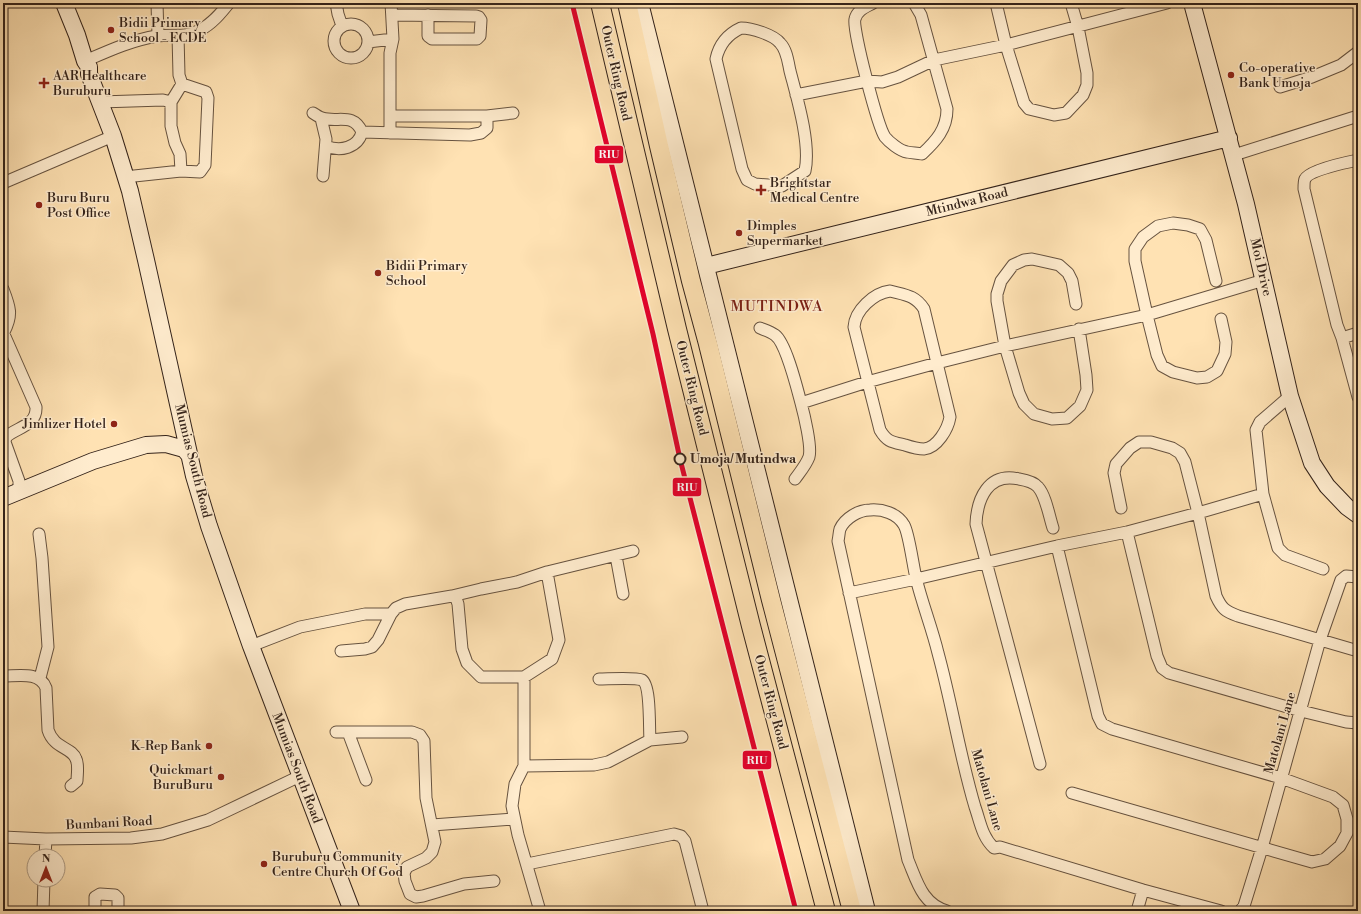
<svg xmlns="http://www.w3.org/2000/svg" width="1361" height="914" font-family="'Libre Bodoni',serif">
  <style>
    .lines { fill: none; stroke-linecap: round; stroke-linejoin: round }
    .street-casing { stroke: #675340; stroke-width: 13 }
    .secondary-casing { stroke: #34231a; stroke-width: 18 }
    .primary-casing { stroke: #34231a; stroke-width: 20 }
    .street { stroke: #ffecce; stroke-width: 11 }
    .secondary { stroke: #ffecce; stroke-width: 16 }
    .primary { stroke: #ffe2b3; stroke-width: 18 }
    .rail-1-casing { stroke: #ffecce; stroke-width: 8 }
    .rail-1 { stroke: #e4002b; stroke-width: 5 }
    .poi-dot { fill: #8f2418; stroke: #ffecce; stroke-width: 1.5 }
    .stop-dot { fill: #ffecce; stroke: #34231a; stroke-width: 2 }
    .labels { text-anchor: middle; dominant-baseline: central; stroke-width: 3; stroke-linejoin: round; paint-order: stroke }
    .poi-label { font-size: 13px; fill: #34231a; stroke: #ffecce; text-anchor: start }
    .street-label { font-size: 13px; fill: #34231a; stroke: #ffecce }
    .stop-label { font-size: 13px; font-weight: bold; fill: #34231a; stroke: #ffecce; text-anchor: start }
    .quarter-label { font-size: 15px; letter-spacing: 1px; fill: #7a1f14; stroke: #ffecce }
    .line-badge { stroke: #ffecce; stroke-width: 1.5 }
    .badge-label { font-size: 11px; text-anchor: middle; font-weight: bold; fill: #fff }
  </style>
  <rect width="100%" height="100%" fill="#ffe2b3"/>
  <filter id="stains"><feTurbulence type="fractalNoise" baseFrequency=".005" numOctaves="4"/><feColorMatrix values="0 0 0 0 .2 0 0 0 0 .09 0 0 0 0 .02 0 0 0 .5 -.17"/></filter>
  <radialGradient id="worn" r=".72"><stop offset=".6" stop-color="#630" stop-opacity="0"/><stop offset="1" stop-color="#630" stop-opacity=".3"/></radialGradient>
  <g class="lines">
    <g class="street-casing">
      <path id="street" d="M157,3l1,33
        M336,3l2,11 4,12
        M873,3c-7,4 -16,7 -18,16 -3,10 23,108 30,118 4,5 15,14 22,15 5,1 10,1 15,2 14,-13 25,-25 25,-45l-26,-94 -7,-12
        M996,3l10,42 18,58 5,6 25,6 12,-2 17,-18 4,-10v-12l-9,-46 -7,-24
        M392,15l84,1 3,1 2,3 -1,16 -3,3h-45l-4,-3v-21
        M334 41a17 17 0 1 1 34 0a17 17 0 1 1-34 0Z
        M741,28c11,0 33,7 39,15 7,7 8,19 10,28 7,27 21,73 15,100l-23,15 -27,-2 -8,-4 -5,-11 -26,-110c3,-14 12,-25 25,-31z
        M178,35l1,40 3,9 -11,18v24l4,17 5,11 1,17
        M368,42l25,-3
        M85,61c23,-10 47,-21 72,-25 14,-2 30,2 43,-6 12,-6 21,-17 29,-27
        M1280,87l32,-10 29,-12 17,-13
        M796,95l71,-14 15,1 16,-5 36,-17 72,-15 161,-42
        M100,102l63,-2 8,2
        M313,113c3,2 6,4 9,5 16,5 31,-6 40,14 -4,16 -22,20 -36,14
        M391,116h96l26,-3
        M321,118l5,21 -3,37
        M362,132l108,3 11,-2 6,-5v-12
        M390,133v-80l3,-14 -2,-36
        M1234,155l124,-39
        M1358,160c-10,2 -49,10 -53,19 -1,2 -1,7 -1,10l33,136 5,13 16,59
        M125,177l56,-6 19,1 5,-7 3,-67 -2,-6 -24,-8
        M3,183l110,-47
        M1216,281l-10,-41 -6,-11 -12,-4 -15,-2 -15,3 -15,11 -8,12v12l12,54 10,40 5,11 11,6 24,6 10,-1 10,-6 8,-17 1,-12 -5,-23
        M3,289c7,18 10,26 1,43
        M890,291c15,4 25,4 34,18l26,108c-2,12 -13,31 -26,32 -6,0 -13,-2 -19,-4 -13,-3 -18,-3 -25,-15l-26,-103c1,-17 20,-34 36,-36z
        M1076,304l-4,-23 -4,-8 -9,-8 -27,-6 -8,1 -11,5 -12,16 -4,13v7l8,45 14,47 5,11 10,10 18,5 15,-1 13,-12 7,-16 -1,-15 -7,-46
        M760,328c5,2 11,4 15,7 11,8 22,53 26,68
        M3,332l33,75c1,19 -19,20 -30,30l-1,5 14,39v10
        M1342,338l16,-5
        M1290,396l-30,26 -4,8 7,64 15,54 7,7 38,14
        M795,479c5,-7 11,-14 14,-22 3,-10 -5,-43 -8,-54l66,-21 70,-19 68,-17 142,-31 117,-35
        M1121,508l-7,-35 2,-9 14,-16 9,-6h12l21,6 8,5 5,9 13,51 18,83c6,13 9,15 22,20l120,35
        M1127,532l30,124 5,12 7,5 132,38 45,11 12,1
        M39,534l3,24 6,89 -8,31
        M1057,546l41,170 4,8 10,5 169,49 52,19 10,8 4,14v14l-7,13 -15,13 -13,3 -240,-69
        M616,556l7,38
        M849,593l67,-14 141,-33 70,-14 71,-19 65,-19
        M452,596l29,-7 36,-7 30,-10 86,-21
        M251,646l49,-19 65,-13h26
        M341,651l24,-2 7,-2 6,-7 13,-26 5,-6 9,-4 47,-8 4,2 2,6 4,45 5,14 14,14h43l28,-18 7,-19 -12,-68
        M3,676c15,0 37,-5 43,12l2,42c6,19 24,17 28,29 3,6 1,16 1,22l-6,5
        M524,677v89l-9,18 -3,22 6,29 22,76
        M599,679c9,0 36,-2 43,1 9,5 7,50 8,60
        M336,732h76l8,3 4,6 2,57 9,44 -3,10 -6,6 -19,9 -3,6 1,8 5,13 6,3 7,-1 41,-12 30,-3
        M348,732l18,48
        M1040,764l-64,-240c1,-25 12,-52 43,-45 6,1 15,3 19,8 8,9 11,29 15,41
        M524,766l70,-1 14,-3 42,-22 32,-3
        M432,825l82,-6
        M3,837l43,2 85,-1 31,-4 46,-14 92,-44
        M45,856l1,-17
        M527,864l147,-30 7,2 4,5 18,70
        M43,911l1,-31
        M95,911v-14l5,-3 15,1 3,3v13
        M947,911c-25,-7 -30,-30 -39,-51l-70,-319c1,-4 1,-9 2,-12 5,-11 19,-19 30,-19 12,-1 27,3 34,15 5,8 9,41 12,53 6,25 16,50 22,75 14,51 22,104 37,154 5,14 7,30 19,41l6,-1 143,43 78,21
        M1137,911l6,-21
        M1240,911l4,-5 18,-58 58,-208 21,-60 5,-4 12,1"/>
    </g>
    <g class="secondary-casing">
      <path id="secondary" d="M64,3l13,32 8,26 4,6v7l24,62 17,55 16,69 48,216 15,50 42,120 101,265
        M640,3l227,908
        M1192,3l54,201 44,192 22,67 15,23 20,21 11,8
        M706,266l523,-128
        M3,498l90,-37 53,-16 20,-1 18,5 6,7"/>
    </g>
    <g class="primary-casing">
      <path id="primary" d="M600,3l77,326 74,297 75,285
        M627,3l32,143 32,135 17,63 63,256 81,311"/>
    </g>
    <use href="#street" class="street"/>
    <use href="#secondary" class="secondary"/>
    <use href="#primary" class="primary"/>
    <g class="rail-1-casing">
      <path id="rail-1" d="M572,3l81,331 27,125 116,452"/>
    </g>
    <use href="#rail-1" class="rail-1"/>
  </g>
  <g class="poi-dot">
    <circle cx="111" cy="30" r="4"/>
    <circle cx="1231" cy="75" r="4"/>
    <path d="M42 77h4v4h4v4h-4v4h-4v-4h-4v-4h4z"/>
    <path d="M759 184h4v4h4v4h-4v4h-4v-4h-4v-4h4z"/>
    <circle cx="39" cy="205" r="4"/>
    <circle cx="739" cy="233" r="4"/>
    <circle cx="378" cy="273" r="4"/>
    <circle cx="114" cy="424" r="4"/>
    <circle cx="209" cy="746" r="4"/>
    <circle cx="221" cy="777" r="4"/>
    <circle cx="264" cy="864" r="4"/>
  </g>
  <circle class="stop-dot" cx="680" cy="459" r="5.5"/>
  <g class="labels">
    <g class="poi-label">
      <text x="119" y="23">Bidii Primary<tspan x="119" dy="15">School - ECDE</tspan></text>
      <text x="1239" y="68">Co-operative<tspan x="1239" dy="15">Bank Umoja</tspan></text>
      <text x="53" y="76">AAR Healthcare<tspan x="53" dy="15">Buruburu</tspan></text>
      <text x="770" y="183">Brightstar<tspan x="770" dy="15">Medical Centre</tspan></text>
      <text x="47" y="198">Buru Buru<tspan x="47" dy="15">Post Office</tspan></text>
      <text x="747" y="226">Dimples<tspan x="747" dy="15">Supermarket</tspan></text>
      <text x="386" y="266">Bidii Primary<tspan x="386" dy="15">School</tspan></text>
      <text x="106" y="424" text-anchor="end">Jimlizer Hotel</text>
      <text x="201" y="746" text-anchor="end">K-Rep Bank</text>
      <text x="213" y="770" text-anchor="end">Quickmart<tspan x="213" dy="15">BuruBuru</tspan></text>
      <text x="272" y="857">Buruburu Community<tspan x="272" dy="15">Centre Church Of God</tspan></text>
    </g>
    <g class="street-label">
      <text transform="translate(616 73) rotate(77)">Outer Ring Road</text>
      <text transform="translate(967 202) rotate(-14)">Mtindwa Road</text>
      <text transform="translate(1261 267) rotate(77)">Moi Drive</text>
      <text transform="translate(692 388) rotate(76)">Outer Ring Road</text>
      <text transform="translate(193 461) rotate(76)">Mumias South Road</text>
      <text transform="translate(771 702) rotate(75)">Outer Ring Road</text>
      <text transform="translate(1280 733) rotate(-74)">Matolani Lane</text>
      <text transform="translate(297 768) rotate(69)">Mumias South Road</text>
      <text transform="translate(987 790) rotate(74)">Matolani Lane</text>
      <text transform="translate(109 823) rotate(-3)">Bumbani Road</text>
    </g>
    <g class="stop-label">
      <text x="690" y="459">Umoja/ Mutindwa</text>
    </g>
    <g class="quarter-label">
      <text x="777" y="306">MUTINDWA</text>
    </g>
  </g>
  <g class="line-badge">
    <rect x="594" y="145" width="30" height="19" rx="4" fill="#e4002b"/>
    <rect x="672" y="477" width="30" height="20" rx="4" fill="#e4002b"/>
    <rect x="742" y="750" width="30" height="20" rx="4" fill="#e4002b"/>
  </g>
  <g class="badge-label">
    <text x="609" y="158">RIU</text>
    <text x="687" y="491">RIU</text>
    <text x="757" y="764">RIU</text>
  </g>
  <rect width="1361" height="914" fill="none" stroke="#ffe2b3" stroke-width="16"/>
  <rect x="4" y="4" width="1353" height="906" fill="none" stroke="#34231a" stroke-width="2"/>
  <rect x="8" y="8" width="1345" height="898" fill="none" stroke="#34231a"/>
  <g transform="translate(46 868)"><circle r="19" fill="#ffecce" stroke="#ae9c86"/>
  <path d="M0-3L7 15L0 10L-7 15Z" fill="#8f2418"/>
  <text y="-6" font-size="11" font-weight="bold" text-anchor="middle" fill="#34231a">N</text>
  </g>
  <rect width="100%" height="100%" filter="url(#stains)"/>
  <rect width="100%" height="100%" fill="url(#worn)"/>
</svg>
